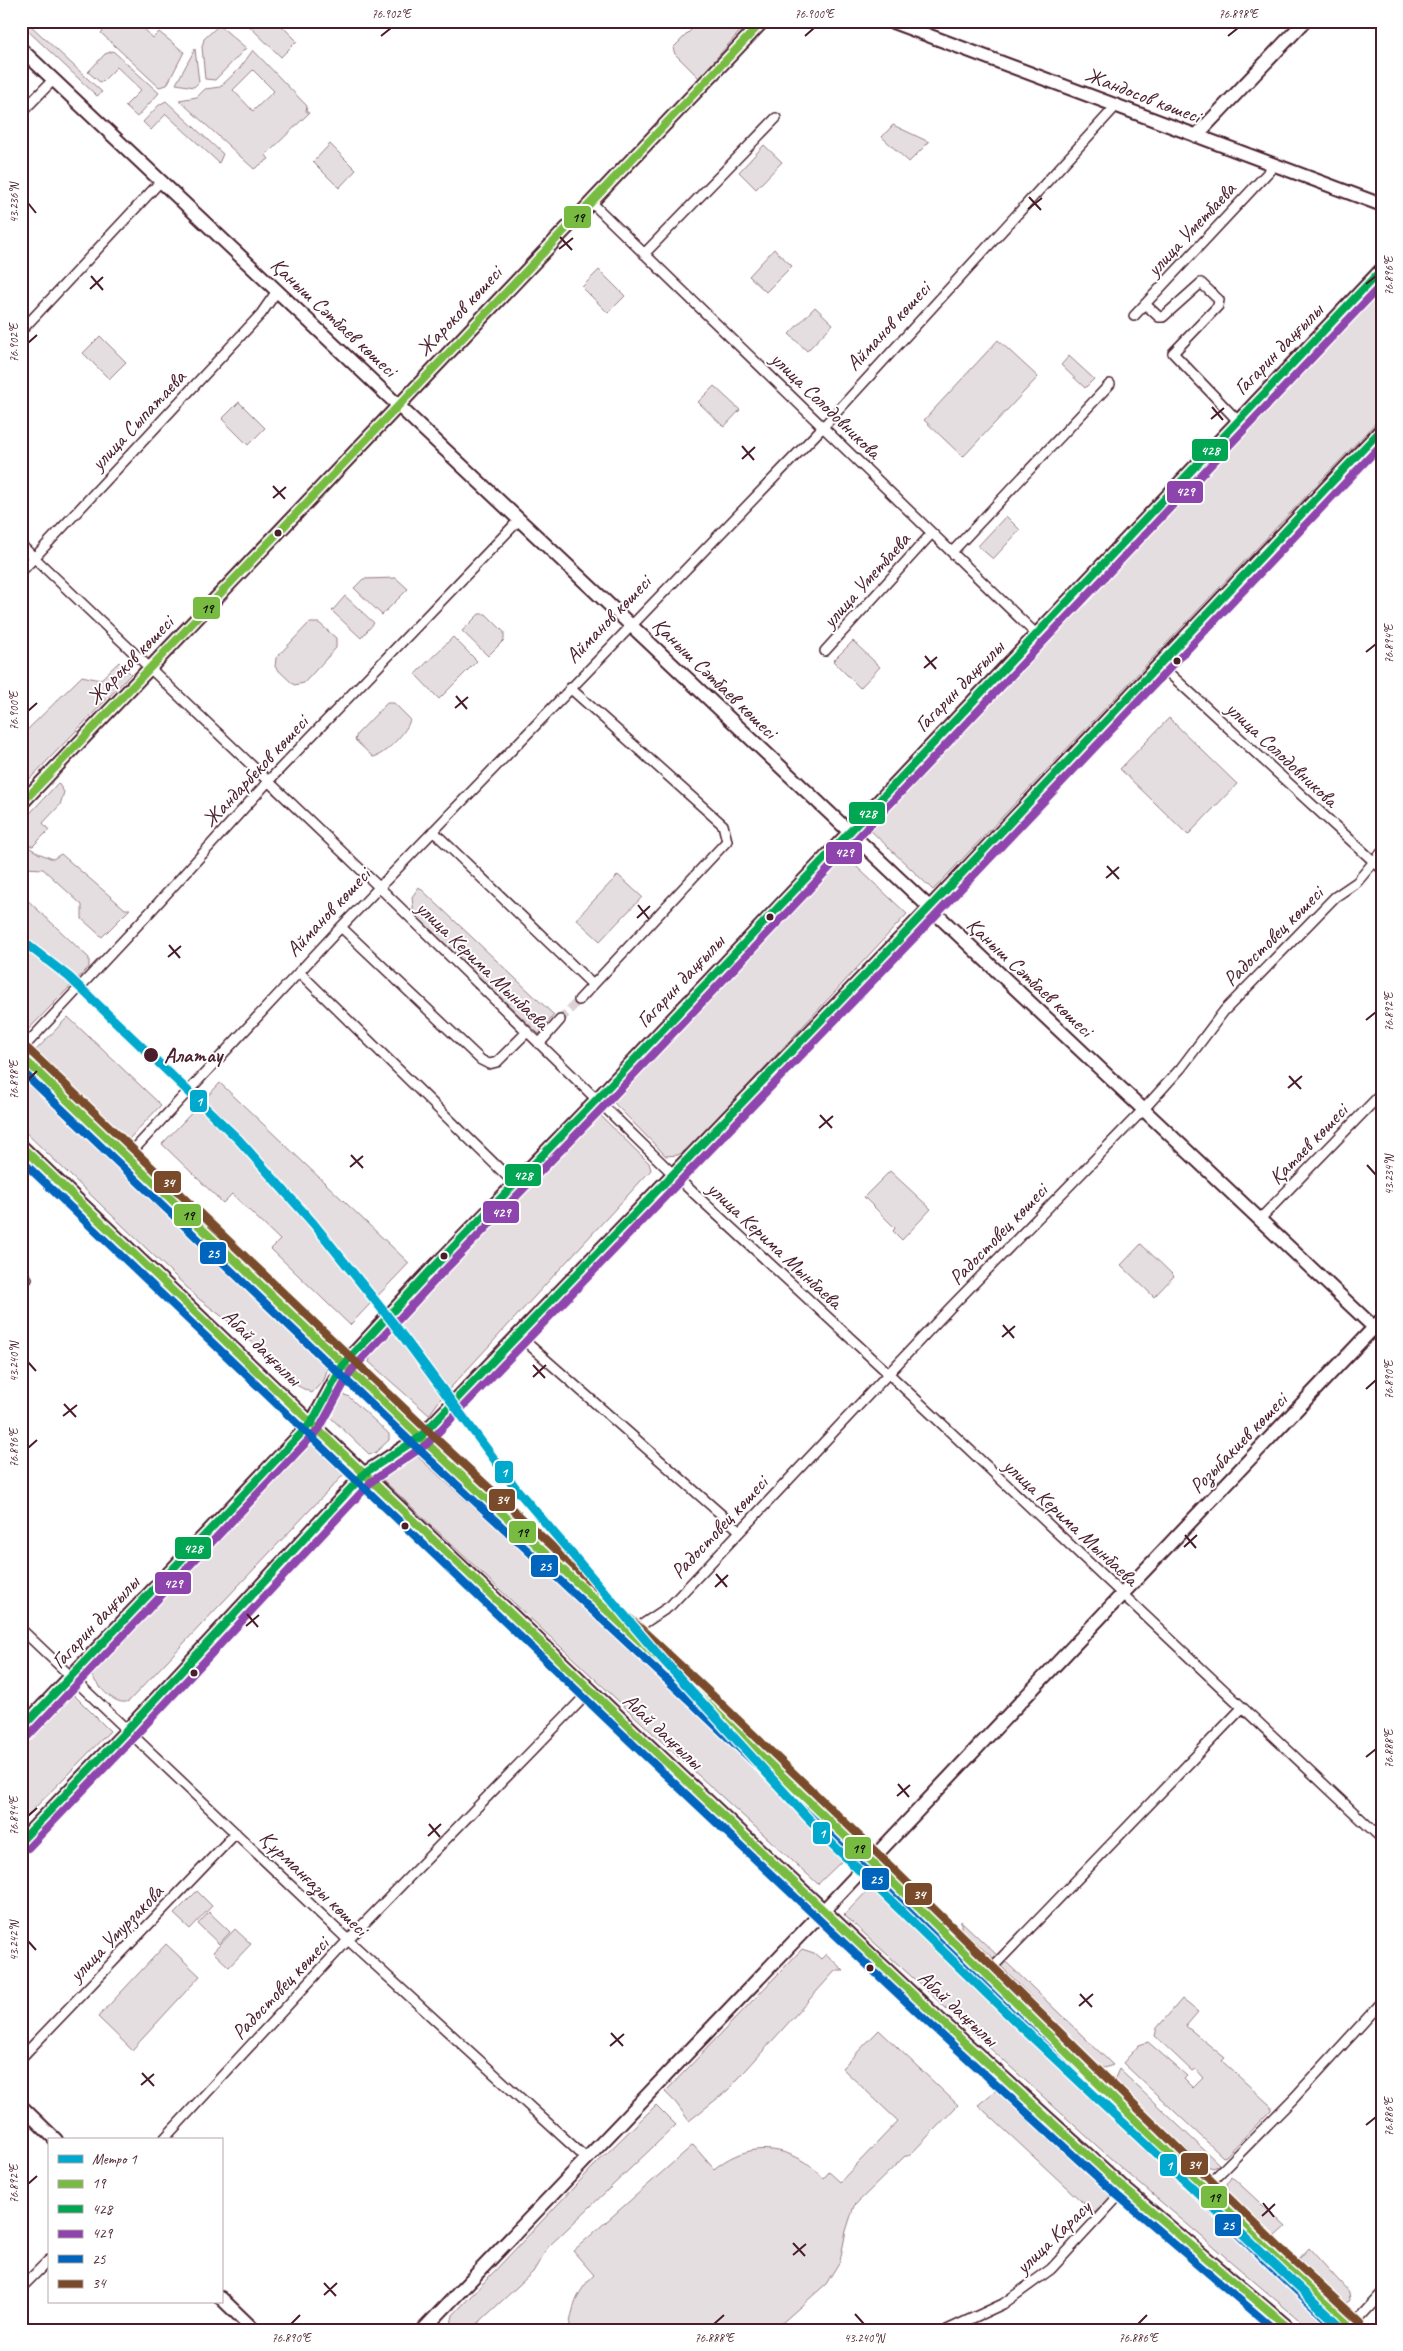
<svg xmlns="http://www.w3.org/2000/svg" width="1403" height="2351" font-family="Caveat,sans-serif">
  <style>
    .green { fill: #e5dee0; stroke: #987e86; fill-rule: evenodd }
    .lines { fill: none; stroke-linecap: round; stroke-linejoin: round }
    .street-tunnel { stroke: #dbd2d5; stroke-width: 9; stroke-dasharray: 9 4.5; stroke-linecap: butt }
    .street-casing { stroke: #4a1f2b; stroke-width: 12 }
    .secondary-casing { stroke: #4a1f2b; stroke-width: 16 }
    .street { stroke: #fff; stroke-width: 9 }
    .secondary { stroke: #fff; stroke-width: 12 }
    .bus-1-casing { stroke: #fff; stroke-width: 11 }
    .bus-2-casing { stroke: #fff; stroke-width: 11 }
    .bus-3-casing { stroke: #fff; stroke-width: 11 }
    .bus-4-casing { stroke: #fff; stroke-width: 11 }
    .bus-5-casing { stroke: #fff; stroke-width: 11 }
    .bus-1 { stroke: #77bb41; stroke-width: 8 }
    .bus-2 { stroke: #00a651; stroke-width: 8 }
    .bus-3 { stroke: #8e44ad; stroke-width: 8 }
    .bus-4 { stroke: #0065bd; stroke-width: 8 }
    .bus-5 { stroke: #7a4b2a; stroke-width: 8 }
    .metro-1-casing { stroke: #fff; stroke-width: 12 }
    .metro-1 { stroke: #00a9ce; stroke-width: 9 }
    .ticks { fill: none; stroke: #4a1f2b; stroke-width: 2 }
    .bus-dot { fill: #4a1f2b; stroke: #fff; stroke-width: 2 }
    .labels { text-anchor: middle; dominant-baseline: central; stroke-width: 4; stroke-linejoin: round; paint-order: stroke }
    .street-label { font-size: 21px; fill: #4a1f2b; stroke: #fff }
    .stop-label { font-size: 21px; font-weight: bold; fill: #4a1f2b; stroke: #fff; text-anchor: start }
    .line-badge { stroke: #fff; stroke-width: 2 }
    .badge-label { font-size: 14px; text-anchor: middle; font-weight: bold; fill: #fff }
    .pale-badge-label { font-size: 14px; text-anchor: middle; font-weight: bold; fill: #111 }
    .neatline { fill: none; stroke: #4a1f2b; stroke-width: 2 }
    .ticks-label { font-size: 12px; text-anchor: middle; fill: #4a1f2b }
  </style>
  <rect width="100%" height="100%" fill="#fff"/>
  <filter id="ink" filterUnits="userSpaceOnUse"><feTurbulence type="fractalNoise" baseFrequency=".02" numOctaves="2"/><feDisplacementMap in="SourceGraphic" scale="10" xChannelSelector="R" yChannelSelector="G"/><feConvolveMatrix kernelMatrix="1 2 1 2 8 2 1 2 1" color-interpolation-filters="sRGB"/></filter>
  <g filter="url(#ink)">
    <path class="green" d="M112,21h25l16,17 6,-6 25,20 -17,33 -8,2 -58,-54z
      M244,21h33l20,20 -16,16z
      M687,21h62l-50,57 -24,-24 -2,-6 20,-20z
      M28,23l74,69 -5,4 -73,-69z
      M219,25l27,23 -31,32 -10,-1 -3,-32 2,-8z
      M195,49l4,33 -5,5 -18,-3z
      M253,50l54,56 -1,5 3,2 -43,42 3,4 -15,10 -75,-69 18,-3 8,-8 15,-2 20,-19zM253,70l21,21 -21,20 -20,-21z
      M113,51l46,42 -22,24 -12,-11 16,-16 -24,-23 -16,16 -13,-11 17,-18z
      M166,101l57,53 -4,9 -53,-49 -15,16 -8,-8 16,-17z
      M893,125l36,17 -20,20 -27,-25z
      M330,144l26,26 -17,18 -26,-26z
      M764,145l18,17 -26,27 -17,-17z
      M774,249l18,17 -26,26 -17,-16z
      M599,270l26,26 -17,17 -26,-26z
      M1382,279v137l-449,474 -67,-64z
      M815,307l18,17 -26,27 -18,-17z
      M100,336l26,26 -17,17 -26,-26z
      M998,340l40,37 -75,80 -39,-37z
      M1069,356l25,23 -9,9 -24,-23z
      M714,386l26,24 -16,17 -26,-25z
      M239,402l26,26 -17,17 -26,-26z
      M1006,516l14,14 -27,29 -15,-13z
      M396,578l12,11 -26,26 -28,-27 9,-9z
      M345,596l29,27 -13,15 -29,-27z
      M479,614h7l18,18v8l-16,16 -26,-25z
      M309,623h10l17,15v10l-32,35 -10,2 -19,-18 1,-9z
      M453,637l24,24 -38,38 -24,-25z
      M853,641l27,26 -20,21 -27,-27z
      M119,662l12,12 -110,114v-52l61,-60 18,4z
      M387,703h7l16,16c-1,11 -26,37 -37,38l-18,-17 2,-6z
      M1169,718l68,66 -49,51 -68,-66z
      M58,783l6,9 -4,13 -17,18 6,7 -16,16 -8,-1 13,8 15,6 8,-5 64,55h5l-28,28 -20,-18v-14l-39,-36 -17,-1 -5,-4v-41z
      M841,852l66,62 -215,232 -14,9 -12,1 -51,-52 -3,-8z
      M618,875l24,22 -42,44 -24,-22z
      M419,887l135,128 -15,19 -125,-119 -2,-18z
      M21,894l68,64v9l-68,70z
      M68,1017l93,88 -33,35 -93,-89z
      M21,1076l301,285 5,9 -3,10 -12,13 -14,-7 -62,-59 -37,-28 -178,-171z
      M220,1083l189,180 -59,62 -79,-76 9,-9 -48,-46 -9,9 -61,-59z
      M596,1116h5l48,47 2,7 -209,227 -13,18 -60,-53 4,-13 54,-63z
      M890,1171l41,38 -29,31 -9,-9 2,-3 -31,-31z
      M1141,1244l33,32 -20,21 -33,-32z
      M339,1394l9,2 41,38v6l-14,13 -6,1 -40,-38 -3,-9z
      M313,1439l34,32 -218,230c-14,7 -36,-19 -40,-31z
      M406,1455h10l327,297 105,103 -30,29 -142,-129 -292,-274 -2,-7 8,-9z
      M71,1692l39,39 -89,91v-77z
      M872,1886l201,186 264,258h-26l-192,-164 -275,-251z
      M197,1891l15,15 -22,23 -16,-15z
      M209,1912l21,20 -11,12 -21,-20z
      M961,1921l38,36 -4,3 -34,-31z
      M235,1929l16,15 -22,23 -16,-15z
      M166,1944l34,32 -68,74 -34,-33z
      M802,1949l12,4 7,6 5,-5 18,17h-9l-107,119 -39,31 -13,-18 -11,-11z
      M1005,1961l108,104 -8,3 -7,-3 -97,-99z
      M1182,1999l16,13 -12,14 39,32 -3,3 49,45v4l-45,46 -3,1 -100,-94 16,-18 9,-3 39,34 -3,3 9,9 10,-10 -8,-9 -3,2 -37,-35 2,-8z
      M879,2030l79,75 -49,51h-4l-51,50 -8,25 -6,30 -14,23 -52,46h-205c3,-22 8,-39 25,-55l-21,-24 120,-106 21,24c27,-22 57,-26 88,-9 8,4 15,12 22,18l5,-6 11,10 58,-61 -56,-53z
      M1119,2069l101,96 -7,3 -9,-3 -84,-77 -5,-10z
      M1004,2084l115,102 -4,9 -21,18 -116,-108z
      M656,2105l20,20 -128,122 -15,25 -60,56 -18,2 -4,-6 2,-9 140,-148z
      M1231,2176l55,51 -11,10 -45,-42 -3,-11z
      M1309,2248l40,44 1,8 -3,4 -7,-1 -42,-43z"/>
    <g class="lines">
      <path class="street-tunnel" d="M560,1020l19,-20"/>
      <g class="street-casing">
        <path id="street" d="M21,113l33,-34
          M591,202l445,432
          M644,254l132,-136
          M1145,304l14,13h4l38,-34 18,17 -1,6 -45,47 65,68
          M1134,316l140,-150
          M21,331l140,-150
          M21,545l358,342 293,286 216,200 494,466
          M952,552l158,-168
          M21,572l240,-258 16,-23
          M825,651l107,-118
          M1159,664l223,205
          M433,831l160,154 134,-144 -4,-16 -153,-137
          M341,927l140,133 8,4 8,-2 30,-30
          M299,972l215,211
          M579,1000l14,-15
          M539,1044l21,-24
          M21,1050l128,-137 125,-138 245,-255
          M127,1157l214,-230 482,-500 293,-321
          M1259,1220l123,-127
          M21,1273l6,6
          M518,1335l222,196
          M21,1629l327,311 239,219
          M631,1632l39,-26 280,-298 193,-198 38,-42 43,-57 111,-114 22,-15 25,-30
          M986,1974l256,-266
          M21,2058l215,-225
          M163,2140l185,-200 243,-250
          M1205,2188l89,-90 88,-96
          M21,2288l28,-28
          M1351,2327l31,-34
          M947,2330l56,-26 48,-35 74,-80"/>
      </g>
      <g class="secondary-casing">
        <path id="secondary" d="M890,21l492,184
          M21,49l1361,1286
          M1196,136l109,-115
          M21,804l742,-783
          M21,1056l399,381 278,258 172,165 403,395 81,75
          M21,1146l622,594 296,279 186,170 166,141
          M21,1729l291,-307 31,-57 88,-95 165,-170 786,-831
          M21,1841l107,-112 237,-256 55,-36 492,-511 470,-497
          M21,2106l35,34
          M221,2298l33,32
          M423,2330l402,-421 557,-590"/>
      </g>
      <use href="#street" class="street"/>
      <use href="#secondary" class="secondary"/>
      <g class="bus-1-casing">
        <path id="bus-1" d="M21,804l742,-783
          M21,1056l399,381 278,258 172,165 403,395 81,75
          M21,1146l622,594 296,279 186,170 166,141"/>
      </g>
      <g class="bus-2-casing">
        <path id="bus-2" d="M21,1729l291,-307 31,-57 88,-95 165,-170 786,-831
          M21,1841l107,-112 237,-256 55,-36 492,-511 470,-497"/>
      </g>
      <g class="bus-3-casing">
        <path id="bus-3" d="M28,1736l291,-307 32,-58 87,-94 165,-170 779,-823
          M28,1848l107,-112 237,-255 55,-37 492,-511 463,-489"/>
      </g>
      <g class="bus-4-casing">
        <path id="bus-4" d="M21,1070l392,374 278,258 172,165 403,395 73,68
          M21,1160l615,587 296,279 186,170 157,134"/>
      </g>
      <g class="bus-5-casing">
        <path id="bus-5" d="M28,1049l399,381 278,258 172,165 403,395 81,75"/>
      </g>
      <use href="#bus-1" class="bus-1"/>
      <use href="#bus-2" class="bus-2"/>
      <use href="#bus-3" class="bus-3"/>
      <use href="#bus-4" class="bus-4"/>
      <use href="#bus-5" class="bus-5"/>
      <g class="metro-1-casing">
        <path id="metro-1" d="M21,940l48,37 169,162 75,84 80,100 125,168 137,160 174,190 186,180 329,309"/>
      </g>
      <use href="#metro-1" class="metro-1"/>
    </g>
  </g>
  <path class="ticks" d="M381,36l10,-8M805,36l9,-8M1228,36l10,-8M1029,197l12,13M28,203l8,10M1028,209l14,-11M560,237l12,13M559,249l14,-11M91,276l12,14M1366,284l10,-8M90,289l13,-12M28,343l9,-8M1212,407l11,13M1211,419l13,-11M742,446l12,14M742,459l13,-12M273,486l12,13M273,498l13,-11M1366,652l10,-8M925,656l11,13M924,668l13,-11M456,696l11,13M455,708l13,-11M28,711l9,-8M1107,866l12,13M1106,878l13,-11M638,905l11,14M637,918l13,-12M169,945l11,13M168,957l13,-11M1366,1020l10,-8M1289,1076l12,13M28,1080l9,-9M1288,1088l14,-12M820,1115l12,13M819,1128l14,-12M351,1155l12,13M1367,1165l9,10M350,1167l13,-11M1003,1325l11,13M1002,1337l13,-11M28,1362l8,9M533,1365l12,13M533,1377l13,-12M1366,1389l10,-9M64,1404l12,13M63,1416l14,-11M28,1448l9,-8M1185,1535l11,13M1184,1547l13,-12M716,1574l11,13M715,1587l13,-12M247,1614l11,13M246,1626l13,-11M1366,1757l10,-8M898,1784l11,13M897,1796l13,-11M28,1816l9,-8M429,1824l11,13M428,1836l13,-12M28,1941l8,9M1080,1994l12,13M1079,2006l14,-12M611,2033l12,13M610,2046l14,-12M142,2073l12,13M141,2085l13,-11M1366,2125l10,-8M28,2184l9,-8M1263,2203l11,14M1262,2216l13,-12M793,2243l12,13M793,2255l13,-11M324,2283l12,13M324,2295l13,-12M855,2314l9,10M291,2324l9,-9M714,2324l10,-9M1138,2324l9,-9"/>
  <g class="bus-dot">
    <circle cx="278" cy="533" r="4.5"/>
    <circle cx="1177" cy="661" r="4.5"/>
    <circle cx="770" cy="917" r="4.5"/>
    <circle cx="151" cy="1055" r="8"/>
    <circle cx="444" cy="1256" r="4.5"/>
    <circle cx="405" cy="1526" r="4.5"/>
    <circle cx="194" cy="1673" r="4.5"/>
    <circle cx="870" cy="1968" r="4.5"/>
  </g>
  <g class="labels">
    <g class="street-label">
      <text transform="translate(1143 95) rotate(21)">Жандосов көшесі</text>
      <text transform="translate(1191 229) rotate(-47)">улица Уметбаева</text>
      <text transform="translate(459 311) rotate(-47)">Жароков көшесі</text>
      <text transform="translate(334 317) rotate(43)">Қаныш Сәтбаев көшесі</text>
      <text transform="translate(888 326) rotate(-47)">Айманов көшесі</text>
      <text transform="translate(1278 349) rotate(-46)">Гагарин даңғылы</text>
      <text transform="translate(826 405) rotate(44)">улица Солодовникова</text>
      <text transform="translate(138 420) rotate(-47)">улица Сыпатаева</text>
      <text transform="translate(866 580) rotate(-48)">улица Уметбаева</text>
      <text transform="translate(608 619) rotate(-46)">Айманов көшесі</text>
      <text transform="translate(130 660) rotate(-46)">Жароков көшесі</text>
      <text transform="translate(715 678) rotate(44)">Қаныш Сәтбаев көшесі</text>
      <text transform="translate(959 686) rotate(-46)">Гагарин даңғылы</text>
      <text transform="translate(1282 754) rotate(43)">улица Солодовникова</text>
      <text transform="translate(255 771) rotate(-47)">Жандарбеков көшесі</text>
      <text transform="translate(328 912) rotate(-47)">Айманов көшесі</text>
      <text transform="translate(1273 936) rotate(-45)">Радостовец көшесі</text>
      <text transform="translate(483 965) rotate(44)">улица Керима Мынбаева</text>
      <text transform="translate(1030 977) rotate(43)">Қаныш Сәтбаев көшесі</text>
      <text transform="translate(680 981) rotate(-47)">Гагарин даңғылы</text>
      <text transform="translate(1308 1144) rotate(-46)">Қатаев көшесі</text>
      <text transform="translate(998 1234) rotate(-46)">Радостовец көшесі</text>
      <text transform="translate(775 1245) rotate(43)">улица Керима Мынбаева</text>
      <text transform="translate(262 1347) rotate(44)">Абай даңғылы</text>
      <text transform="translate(1238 1443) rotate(-46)">Розыбакиев көшесі</text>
      <text transform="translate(1071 1522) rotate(43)">улица Керима Мынбаева</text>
      <text transform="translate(719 1527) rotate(-47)">Радостовец көшесі</text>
      <text transform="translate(95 1622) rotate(-47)">Гагарин даңғылы</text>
      <text transform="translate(663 1731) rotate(43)">Абай даңғылы</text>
      <text transform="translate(314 1883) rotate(44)">Құрманғазы көшесі</text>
      <text transform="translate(116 1933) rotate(-46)">улица Умурзакова</text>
      <text transform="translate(280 1988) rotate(-47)">Радостовец көшесі</text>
      <text transform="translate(958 2008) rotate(43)">Абай даңғылы</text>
      <text transform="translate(1053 2237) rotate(-44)">улица Карасу</text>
    </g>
    <g class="stop-label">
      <text x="164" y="1055">Алатау</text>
    </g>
  </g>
  <g class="line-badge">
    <rect x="563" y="205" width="29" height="24" rx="5" fill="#77bb41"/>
    <rect x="1191" y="438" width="38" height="24" rx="5" fill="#00a651"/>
    <rect x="1166" y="480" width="38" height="24" rx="5" fill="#8e44ad"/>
    <rect x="192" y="596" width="29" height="24" rx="5" fill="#77bb41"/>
    <rect x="848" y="801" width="38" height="24" rx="5" fill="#00a651"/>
    <rect x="825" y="841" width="38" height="24" rx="5" fill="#8e44ad"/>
    <rect x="189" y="1089" width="19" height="24" rx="5" fill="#00a9ce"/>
    <rect x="504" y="1163" width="38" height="24" rx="5" fill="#00a651"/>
    <rect x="153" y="1170" width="29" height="24" rx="5" fill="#7a4b2a"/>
    <rect x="482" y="1200" width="38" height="24" rx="5" fill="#8e44ad"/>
    <rect x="173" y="1203" width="29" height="24" rx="5" fill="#77bb41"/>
    <rect x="199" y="1241" width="28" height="24" rx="5" fill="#0065bd"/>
    <rect x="494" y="1460" width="20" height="24" rx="5" fill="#00a9ce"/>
    <rect x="488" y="1488" width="28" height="24" rx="5" fill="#7a4b2a"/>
    <rect x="508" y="1520" width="29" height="24" rx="5" fill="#77bb41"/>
    <rect x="174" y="1536" width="38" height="24" rx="5" fill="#00a651"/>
    <rect x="530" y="1554" width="29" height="24" rx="5" fill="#0065bd"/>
    <rect x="154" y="1571" width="38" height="24" rx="5" fill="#8e44ad"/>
    <rect x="812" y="1821" width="19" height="24" rx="5" fill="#00a9ce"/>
    <rect x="844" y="1836" width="28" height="24" rx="5" fill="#77bb41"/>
    <rect x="861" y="1867" width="29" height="24" rx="5" fill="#0065bd"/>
    <rect x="904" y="1882" width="29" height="24" rx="5" fill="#7a4b2a"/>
    <rect x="1180" y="2152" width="29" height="24" rx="5" fill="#7a4b2a"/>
    <rect x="1159" y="2153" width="19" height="24" rx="5" fill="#00a9ce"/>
    <rect x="1200" y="2185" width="28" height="24" rx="5" fill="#77bb41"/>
    <rect x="1214" y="2213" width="28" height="24" rx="5" fill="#0065bd"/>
  </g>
  <g class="badge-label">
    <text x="1210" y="455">428</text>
    <text x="1185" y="496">429</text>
    <text x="867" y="818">428</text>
    <text x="844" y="857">429</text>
    <text x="199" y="1106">1</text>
    <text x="523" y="1180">428</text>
    <text x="168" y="1187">34</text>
    <text x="501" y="1217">429</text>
    <text x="213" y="1258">25</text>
    <text x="504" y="1477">1</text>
    <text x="502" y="1504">34</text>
    <text x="193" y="1553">428</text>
    <text x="545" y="1571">25</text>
    <text x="173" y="1588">429</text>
    <text x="822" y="1838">1</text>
    <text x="876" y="1884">25</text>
    <text x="919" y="1899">34</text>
    <text x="1194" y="2169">34</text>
    <text x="1169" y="2170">1</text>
    <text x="1228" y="2230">25</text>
  </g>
  <g class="pale-badge-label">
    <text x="578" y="222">19</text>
    <text x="207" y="613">19</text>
    <text x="188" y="1220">19</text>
    <text x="522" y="1537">19</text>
    <text x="858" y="1853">19</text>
    <text x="1214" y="2202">19</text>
  </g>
  <rect width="1403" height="2351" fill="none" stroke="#fff" stroke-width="55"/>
  <rect x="48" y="2138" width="175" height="165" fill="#ffffff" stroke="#b7a5aa"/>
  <rect x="58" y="2155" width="25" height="8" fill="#00a9ce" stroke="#b7a5aa"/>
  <text x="92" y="2164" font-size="15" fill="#4a1f2b">Метро 1</text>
  <rect x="58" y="2180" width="25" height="8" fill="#77bb41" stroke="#b7a5aa"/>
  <text x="92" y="2188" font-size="15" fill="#4a1f2b">19</text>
  <rect x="58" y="2205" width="25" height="8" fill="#00a651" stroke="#b7a5aa"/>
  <text x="92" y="2214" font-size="15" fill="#4a1f2b">428</text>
  <rect x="58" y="2230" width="25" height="8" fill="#8e44ad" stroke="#b7a5aa"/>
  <text x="92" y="2238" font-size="15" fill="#4a1f2b">429</text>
  <rect x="58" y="2255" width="25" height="8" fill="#0065bd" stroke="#b7a5aa"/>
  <text x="92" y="2264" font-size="15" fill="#4a1f2b">25</text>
  <rect x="58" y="2280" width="25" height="8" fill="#7a4b2a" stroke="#b7a5aa"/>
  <text x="92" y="2288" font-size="15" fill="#4a1f2b">34</text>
  <rect x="28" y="28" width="1348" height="2296" class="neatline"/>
  <g class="ticks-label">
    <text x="391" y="18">76.902°E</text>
    <text x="814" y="18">76.900°E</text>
    <text x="1238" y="18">76.898°E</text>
    <text transform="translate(14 203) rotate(-90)" y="4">43.236°N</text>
    <text transform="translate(1389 276) rotate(-90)" y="4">76.896°E</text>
    <text transform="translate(14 343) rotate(-90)" y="4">76.902°E</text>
    <text transform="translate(1389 644) rotate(-90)" y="4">76.894°E</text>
    <text transform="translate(14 711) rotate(-90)" y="4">76.900°E</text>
    <text transform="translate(1389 1012) rotate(-90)" y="4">76.892°E</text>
    <text transform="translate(14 1080) rotate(-90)" y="4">76.898°E</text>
    <text transform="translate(1389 1175) rotate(-90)" y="4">43.234°N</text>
    <text transform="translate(14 1362) rotate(-90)" y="4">43.240°N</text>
    <text transform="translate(1389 1380) rotate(-90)" y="4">76.890°E</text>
    <text transform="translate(14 1448) rotate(-90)" y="4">76.896°E</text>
    <text transform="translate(1389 1749) rotate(-90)" y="4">76.888°E</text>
    <text transform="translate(14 1816) rotate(-90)" y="4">76.894°E</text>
    <text transform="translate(14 1941) rotate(-90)" y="4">43.242°N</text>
    <text transform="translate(1389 2117) rotate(-90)" y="4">76.886°E</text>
    <text transform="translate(14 2184) rotate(-90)" y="4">76.892°E</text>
    <text x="291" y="2342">76.890°E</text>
    <text x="714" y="2342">76.888°E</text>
    <text x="864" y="2342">43.240°N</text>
    <text x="1138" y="2342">76.886°E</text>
  </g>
</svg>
